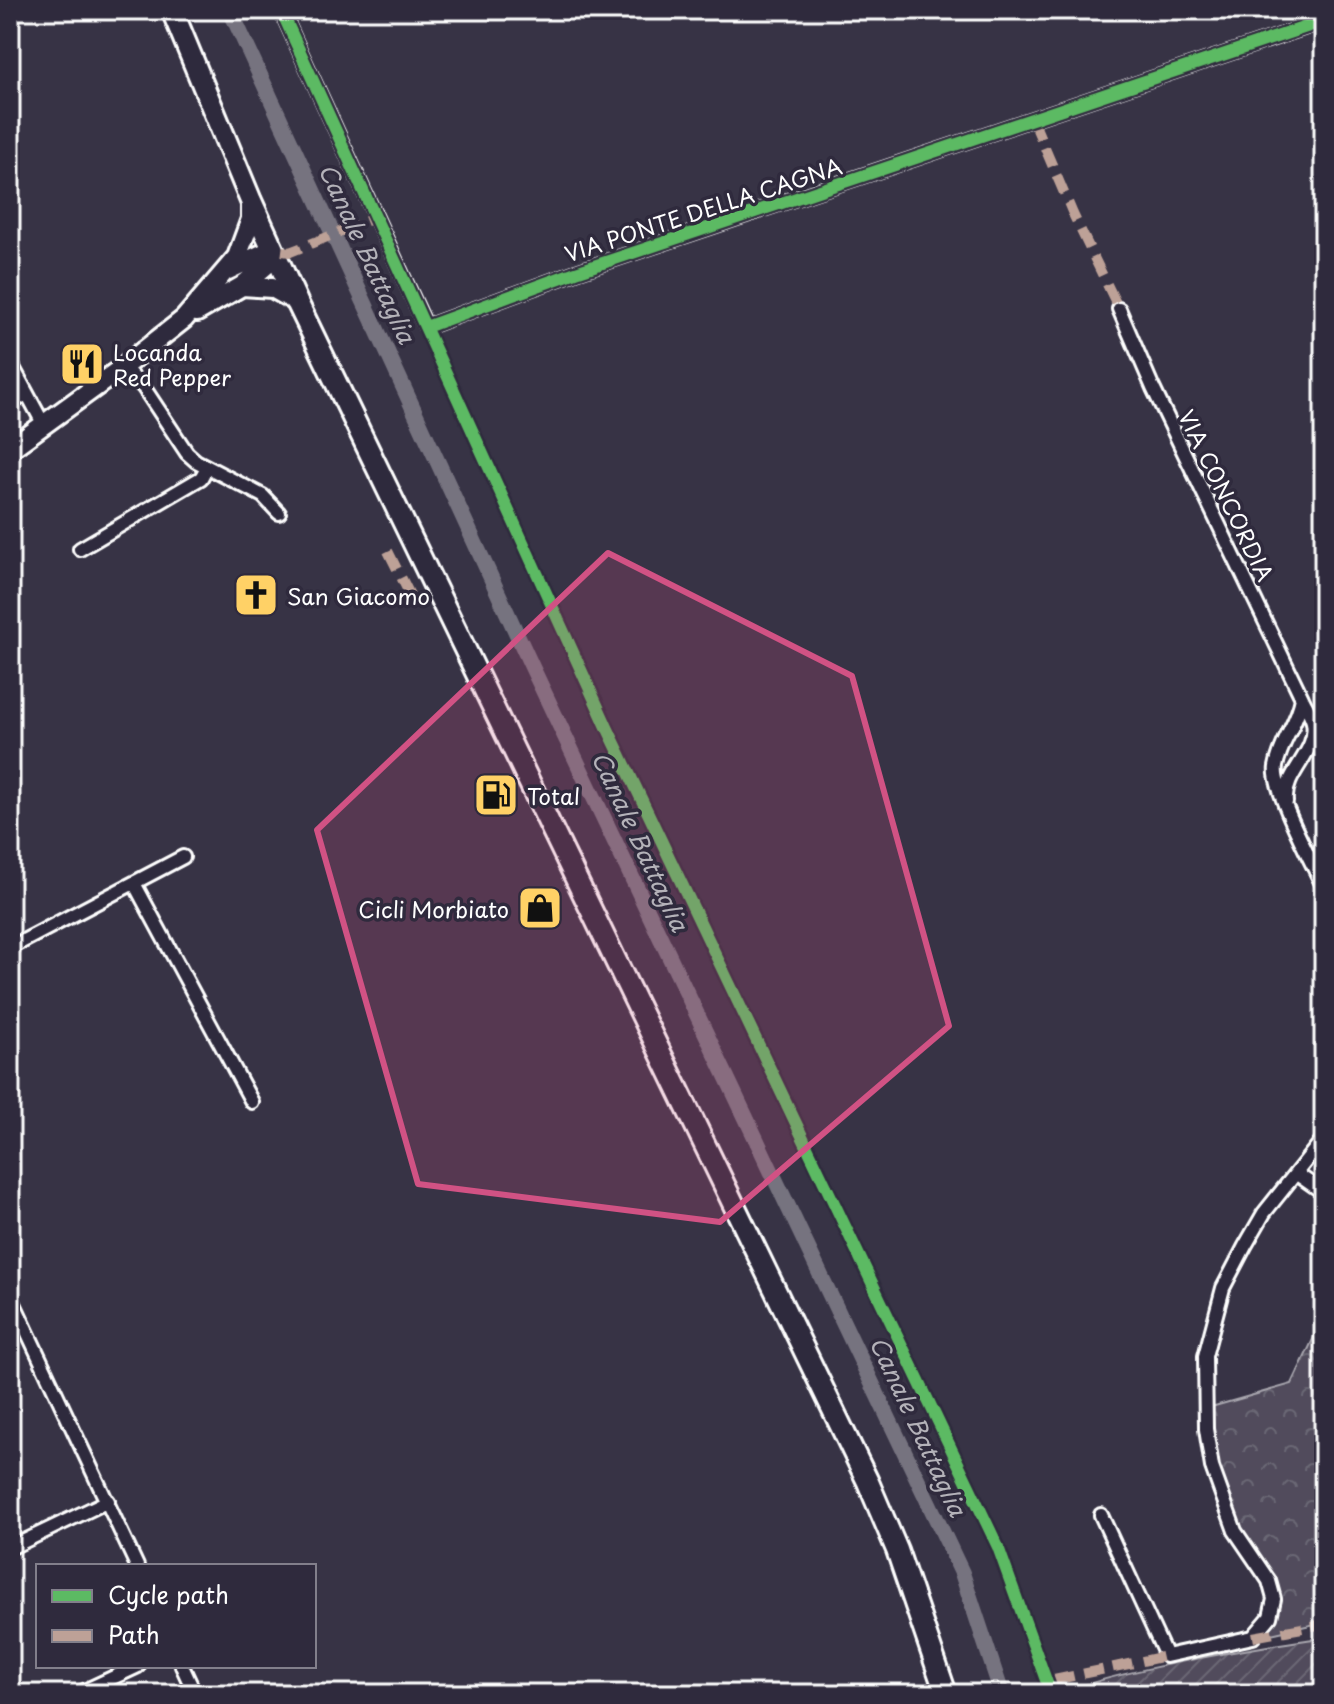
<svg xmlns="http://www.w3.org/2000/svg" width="1334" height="1704" font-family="'Playpen Sans',sans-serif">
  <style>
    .park { fill: url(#park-crowns); stroke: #a8a6ae; stroke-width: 2 }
    .garden { fill: url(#garden-furrows); stroke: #a8a6ae; stroke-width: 2 }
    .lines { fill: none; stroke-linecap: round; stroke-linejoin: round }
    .canal { stroke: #76737f; stroke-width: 16 }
    .street-casing { stroke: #fff; stroke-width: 18 }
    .secondary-casing { stroke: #fff; stroke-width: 24 }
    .primary-casing { stroke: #fff; stroke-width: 26 }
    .street { stroke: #2f2a3d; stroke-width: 12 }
    .secondary { stroke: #2f2a3d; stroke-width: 18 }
    .primary { stroke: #2f2a3d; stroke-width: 20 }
    .quiet { stroke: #bda197; stroke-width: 10; stroke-dasharray: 20 10; stroke-linecap: butt }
    .cycleway-casing { stroke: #2f2a3d; stroke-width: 17 }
    .cycleway { stroke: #5cba63; stroke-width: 12 }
    .marked { fill: #d15284; fill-opacity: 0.2; stroke: #d15284; stroke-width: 6; stroke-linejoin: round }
    .labels { text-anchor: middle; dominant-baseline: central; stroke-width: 7; stroke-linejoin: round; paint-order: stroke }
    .street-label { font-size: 22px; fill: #fff; stroke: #2f2a3d }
    .poi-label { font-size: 22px; fill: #fff; stroke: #2f2a3d; text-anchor: start }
    .water-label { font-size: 24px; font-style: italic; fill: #b4b2b9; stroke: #2f2a3d }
  </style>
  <defs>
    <pattern id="park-crowns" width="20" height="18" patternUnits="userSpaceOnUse" patternTransform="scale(2)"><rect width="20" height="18" fill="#514c5c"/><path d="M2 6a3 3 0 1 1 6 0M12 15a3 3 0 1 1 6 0" fill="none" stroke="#6b6774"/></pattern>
    <pattern id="garden-furrows" width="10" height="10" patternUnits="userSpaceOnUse" patternTransform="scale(2)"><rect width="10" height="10" fill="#514c5c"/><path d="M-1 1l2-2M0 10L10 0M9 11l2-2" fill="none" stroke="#6b6774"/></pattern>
  </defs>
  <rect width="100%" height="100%" fill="#373345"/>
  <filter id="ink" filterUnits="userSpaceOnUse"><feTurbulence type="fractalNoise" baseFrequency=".0125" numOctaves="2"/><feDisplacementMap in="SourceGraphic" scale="16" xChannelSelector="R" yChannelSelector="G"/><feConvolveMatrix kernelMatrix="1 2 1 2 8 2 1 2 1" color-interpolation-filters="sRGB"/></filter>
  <g filter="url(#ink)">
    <path class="park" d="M1324,1316v306l-62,14c8,-11 15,-20 16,-33 0,-14 -31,-60 -39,-76 -17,-39 -27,-78 -28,-120l81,-23z"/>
    <path class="garden" d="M1324,1638v56h-258c20,-18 220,-53 258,-56z"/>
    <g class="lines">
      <path class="canal" d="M230,10l302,657 430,906 40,121"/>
      <g class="street-casing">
        <path id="street" d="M281,10l145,317 150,-55 748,-251
          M1119,309l34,79 149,310c-4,25 -22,44 -26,69 -4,22 37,97 48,121
          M10,362l34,63
          M123,367l21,21 43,65 9,8 67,35 16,17
          M10,404l16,-10
          M80,549l121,-71 6,-11
          M1286,802c-3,-30 33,-50 27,-80 -2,-8 -8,-17 -11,-24
          M134,883l118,219
          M10,948l173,-91
          M1297,1174l27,19
          M10,1295l127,271
          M1101,1515l65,141 87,-19 17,-20 4,-18 -5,-18 -34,-50 -23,-64 -6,-38 -1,-73 18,-68 22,-42 19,-33 60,-75
          M10,1548l98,-47
          M182,1666l13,28
          M78,1694l60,-28"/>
      </g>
      <g class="secondary-casing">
        <path id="secondary" d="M228,270l45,-21
          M242,286l30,2 25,14
          M197,312l45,-26 34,-29
          M10,449l113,-82 61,-48 53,-62 14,-38v-18"/>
      </g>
      <g class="primary-casing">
        <path id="primary" d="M172,10l79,191 46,101 571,1180 29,68 49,144"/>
      </g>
      <use href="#street" class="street"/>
      <use href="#secondary" class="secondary"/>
      <use href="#primary" class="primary"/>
      <path class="quiet" d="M1033,120l40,94 46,95
        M282,251l8,1 84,-34
        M388,551l28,56
        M1253,1637l71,-13
        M1054,1680l112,-24"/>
      <g class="cycleway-casing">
        <path id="cycleway" d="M281,10l326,717 391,820 53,147
          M426,327l150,-55 748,-251"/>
      </g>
      <use href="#cycleway" class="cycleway"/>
    </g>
  </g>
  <path class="marked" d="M608,553l244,123 97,350 -229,196 -302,-38 -101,-354z"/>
  <defs>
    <g id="restaurant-square" transform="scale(2.3)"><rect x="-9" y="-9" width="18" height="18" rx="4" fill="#ffd166" stroke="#2f2a3d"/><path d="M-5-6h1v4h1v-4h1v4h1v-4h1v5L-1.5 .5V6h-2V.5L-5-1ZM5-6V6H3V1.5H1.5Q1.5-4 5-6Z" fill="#111"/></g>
    <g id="church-square" transform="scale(2.3)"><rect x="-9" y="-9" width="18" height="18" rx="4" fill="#ffd166" stroke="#2f2a3d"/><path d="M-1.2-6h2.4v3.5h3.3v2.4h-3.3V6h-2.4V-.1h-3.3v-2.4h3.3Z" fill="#111"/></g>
    <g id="fuel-square" transform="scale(2.3)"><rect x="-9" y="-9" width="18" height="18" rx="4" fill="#ffd166" stroke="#2f2a3d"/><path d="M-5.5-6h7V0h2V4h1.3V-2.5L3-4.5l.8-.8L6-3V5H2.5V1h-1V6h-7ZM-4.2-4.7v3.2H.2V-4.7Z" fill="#111"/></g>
    <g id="shop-square" transform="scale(2.3)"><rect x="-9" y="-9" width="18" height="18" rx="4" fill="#ffd166" stroke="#2f2a3d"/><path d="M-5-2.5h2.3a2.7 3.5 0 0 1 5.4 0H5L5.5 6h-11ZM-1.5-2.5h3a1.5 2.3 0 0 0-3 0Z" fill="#111"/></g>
  </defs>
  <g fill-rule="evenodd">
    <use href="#restaurant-square" x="82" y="364"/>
    <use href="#church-square" x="256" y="595"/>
    <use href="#fuel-square" x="496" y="795"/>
    <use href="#shop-square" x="540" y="908"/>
  </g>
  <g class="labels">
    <g class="street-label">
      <text transform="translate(703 209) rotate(-18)">VIA PONTE DELLA CAGNA</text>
      <text transform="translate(1227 495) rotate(64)">VIA CONCORDIA</text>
    </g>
    <g class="poi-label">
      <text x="113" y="351">Locanda<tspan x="113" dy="25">Red Pepper</tspan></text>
      <text x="287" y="595">San Giacomo</text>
      <text x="527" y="795">Total</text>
      <text x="509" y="908" text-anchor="end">Cicli Morbiato</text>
    </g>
    <g class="water-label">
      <text transform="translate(368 253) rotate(65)">Canale Battaglia</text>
      <text transform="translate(641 841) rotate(65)">Canale Battaglia</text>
      <text transform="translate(919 1426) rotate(65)">Canale Battaglia</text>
    </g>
  </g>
  <rect width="1334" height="1704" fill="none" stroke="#2f2a3d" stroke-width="40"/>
  <rect x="20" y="20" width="1294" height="1664" fill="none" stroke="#fff" stroke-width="3" filter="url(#ink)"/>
  <rect x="36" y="1564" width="280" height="104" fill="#2f2a3d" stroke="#827f8b" stroke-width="2"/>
  <rect x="52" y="1590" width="40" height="12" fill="#5cba63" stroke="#827f8b" stroke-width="2"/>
  <text x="108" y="1604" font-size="24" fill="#ffffff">Cycle path</text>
  <rect x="52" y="1630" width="40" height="12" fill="#bda197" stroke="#827f8b" stroke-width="2"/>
  <text x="108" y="1644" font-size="24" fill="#ffffff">Path</text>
</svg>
